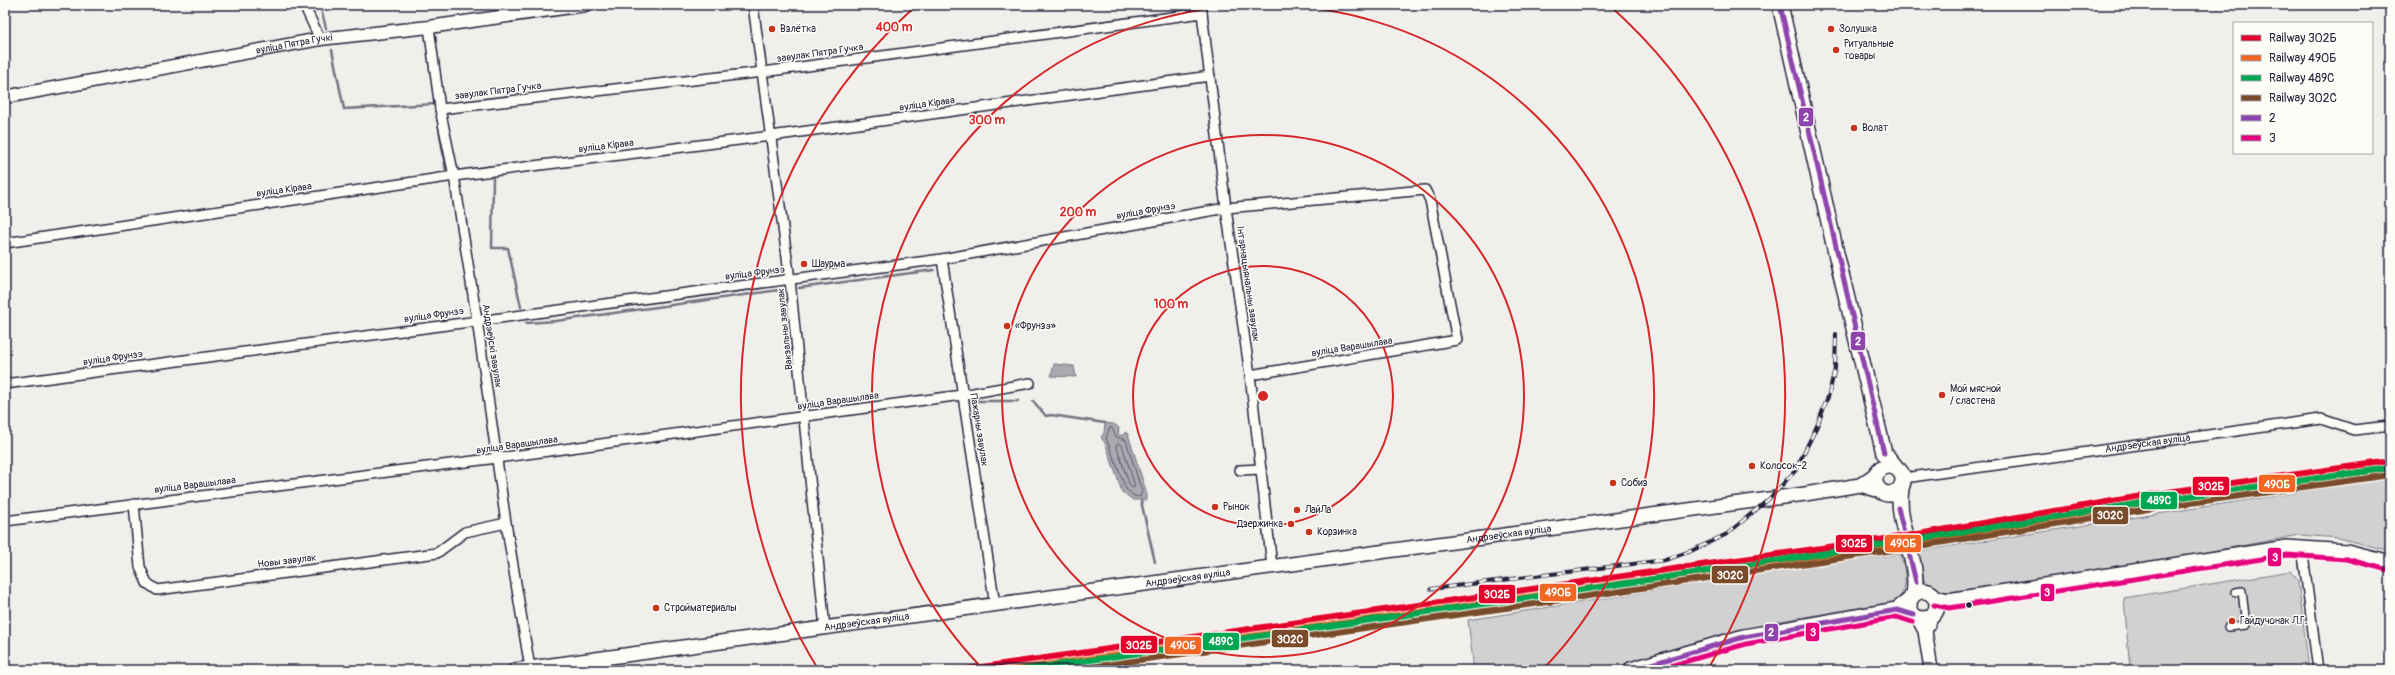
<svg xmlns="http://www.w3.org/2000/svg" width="2395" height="675" font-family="Pangolin,sans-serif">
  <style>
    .green { fill: #d2d1d1; stroke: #7a7a86 }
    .water { fill: #a9a9b0; stroke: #737381 }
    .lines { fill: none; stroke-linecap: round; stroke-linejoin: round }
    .shore { stroke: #58586a; stroke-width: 1 }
    .stream { stroke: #737381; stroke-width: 2.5 }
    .pedestrian-casing { stroke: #22223b; stroke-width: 10 }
    .minor-casing { stroke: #22223b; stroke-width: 12 }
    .tertiary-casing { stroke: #22223b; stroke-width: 15 }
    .secondary-casing { stroke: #22223b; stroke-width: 16 }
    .primary-casing { stroke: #22223b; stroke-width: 18 }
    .pedestrian { stroke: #fdfcf7; stroke-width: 7 }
    .minor { stroke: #fdfcf7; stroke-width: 9 }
    .tertiary { stroke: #fdfcf7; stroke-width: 12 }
    .secondary { stroke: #fdfcf7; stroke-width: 13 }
    .primary { stroke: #fdfcf7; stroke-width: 15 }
    .rail-casing { stroke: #22223b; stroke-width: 4 }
    .rail { stroke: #fdfcf7; stroke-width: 2.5; stroke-dasharray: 8; stroke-linecap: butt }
    .bus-1-casing { stroke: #fdfcf7; stroke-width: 8 }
    .bus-2-casing { stroke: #fdfcf7; stroke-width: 8 }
    .bus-1 { stroke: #8e44ad; stroke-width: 5 }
    .bus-2 { stroke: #e5007d; stroke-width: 5 }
    .rail-1-casing { stroke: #fdfcf7; stroke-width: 9 }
    .rail-2-casing { stroke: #fdfcf7; stroke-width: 9 }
    .rail-3-casing { stroke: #fdfcf7; stroke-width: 9 }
    .rail-4-casing { stroke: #fdfcf7; stroke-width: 9 }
    .rail-1 { stroke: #e4002b; stroke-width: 6 }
    .rail-2 { stroke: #f26522; stroke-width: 6 }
    .rail-3 { stroke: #00a651; stroke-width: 6 }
    .rail-4 { stroke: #7a4b2a; stroke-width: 6 }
    .ring { fill: none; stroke: #d62828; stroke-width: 2 }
    .poi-dot { fill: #c8321e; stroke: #fdfcf7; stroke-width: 1.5 }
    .bus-dot { fill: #22223b; stroke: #fdfcf7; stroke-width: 1.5 }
    .labels { text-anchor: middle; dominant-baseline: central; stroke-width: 3; stroke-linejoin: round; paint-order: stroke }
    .poi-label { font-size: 10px; fill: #22223b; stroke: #fdfcf7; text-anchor: start }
    .street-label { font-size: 10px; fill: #22223b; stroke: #fdfcf7 }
    .centre { fill: #d62828; stroke: #fdfcf7; stroke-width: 2 }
    .ring-label { font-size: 12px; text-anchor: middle; font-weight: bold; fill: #d62828; stroke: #fdfcf7; stroke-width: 3; stroke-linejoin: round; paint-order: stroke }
    .line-badge { stroke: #fdfcf7; stroke-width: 1.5 }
    .badge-label { font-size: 11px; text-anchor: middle; font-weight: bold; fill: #fff }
  </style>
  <rect width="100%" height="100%" fill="#f0efec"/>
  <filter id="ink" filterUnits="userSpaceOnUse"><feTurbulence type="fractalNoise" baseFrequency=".025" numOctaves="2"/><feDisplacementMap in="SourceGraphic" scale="8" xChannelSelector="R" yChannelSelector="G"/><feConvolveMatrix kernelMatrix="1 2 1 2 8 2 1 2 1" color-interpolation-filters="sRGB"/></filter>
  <g filter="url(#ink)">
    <path class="green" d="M2390,478v73l-51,-13 -39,-3 -192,35 -167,23c-20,-5 -21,-24 -23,-42z
      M1900,554c5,17 10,32 -3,47l-116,20 -60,14 -108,35h-139l-6,-50 341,-54z
      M2291,571l7,10 11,89h-179l-6,-72z"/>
    <path class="water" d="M1054,364l20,2 2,11 -25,-1z
      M1105,423l9,1 5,4 -1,7h6l1,-3 3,2 18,57v9h-13l-11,-8 -16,-47 -5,-8 3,-4z"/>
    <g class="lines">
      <path class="shore" d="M1112,428l4,9 10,3 16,52 -2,5 -6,-1 -8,-7 -20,-51 3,-9z
        M1118,444l4,1 13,41 -2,2 -3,-2 -12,-35 -2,-5z"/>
      <path class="stream" d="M320,5l6,23
        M332,50l12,59 91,-5v2
        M437,115l9,57
        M456,171l38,-5
        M493,178l-1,70h16l13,59
        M799,288l135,-18
        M526,323l30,-2 223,-31
        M971,401h47
        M1033,401l13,15 5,-1 54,8
        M1141,501l14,61"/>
      <g class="pedestrian-casing">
        <path id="pedestrian" d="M2228,627l18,-2 -4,-34 -6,1"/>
      </g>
      <g class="minor-casing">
        <g id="minor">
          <path d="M304,5l16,34"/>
          <path d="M753,5l37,275 35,348"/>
          <path d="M1201,5l25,203 24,167 22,191"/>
          <path d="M429,27l11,82 14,67 23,144 29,203 24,145"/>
          <path d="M440,109l323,-37 439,-59"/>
          <path d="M5,243l449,-67 317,-40 439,-60"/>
          <path d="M942,259l53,346"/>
          <path d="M5,384l937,-125 284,-51 199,-18 5,10 27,140 -207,35"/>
          <path d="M1240,470l21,-1"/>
          <path id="s1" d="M1904,478l417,-59 33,11 36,-4"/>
          <path d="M134,504l6,63 7,16 10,7 280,-37 28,-21 41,-9"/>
          <path d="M5,521l492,-63 465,-63 68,-12"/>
          <path d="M2302,547l16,123"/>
          <path d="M5,666l1,4"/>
        </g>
      </g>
      <g class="tertiary-casing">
        <g id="tertiary">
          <path id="s2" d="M5,97l315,-58 109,-12 156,-22"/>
        </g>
      </g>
      <g class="secondary-casing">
        <g id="secondary">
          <path d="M1860,485l20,6"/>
          <path d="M1918,618l7,13 6,39"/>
          <path d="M1925,631l7,-15"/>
          <path id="s3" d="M515,670l1290,-176 55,-9 17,-12"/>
        </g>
      </g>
      <g class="primary-casing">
        <path id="primary" d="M1780,5l56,248 48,200 11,13
          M1875 480a14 14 0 1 1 28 0a14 14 0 1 1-28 0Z
          M1901,489c-6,36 19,70 13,105
          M1909 605a14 14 0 1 1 28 0a14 14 0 1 1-28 0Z
          M1936,598l12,3 339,-53 60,4 43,11
          M1631,670l113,-33 153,-27 13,-10"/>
      </g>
      <use href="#pedestrian" class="pedestrian"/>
      <use href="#minor" class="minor"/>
      <use href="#tertiary" class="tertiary"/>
      <use href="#secondary" class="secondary"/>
      <use href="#primary" class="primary"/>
      <g class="rail-casing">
        <path id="rail" d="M1431,589l234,-29 26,-9 36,-17 42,-35 26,-28 22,-45 12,-32 6,-26 1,-34"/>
      </g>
      <use href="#rail" class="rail"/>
      <g class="bus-1-casing">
        <path id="bus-1" d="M1780,5l104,448
          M1898,508l18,74
          M1631,670l113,-33 153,-27 17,5"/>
      </g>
      <g class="bus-2-casing">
        <path id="bus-2" d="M1934,605l15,3 338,-53 59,4 42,11
          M1656,670l90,-26 151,-27 15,5"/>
      </g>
      <use href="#bus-1" class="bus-1"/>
      <use href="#bus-2" class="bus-2"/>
      <g class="rail-1-casing">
        <path id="rail-1" d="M960,670l946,-134 247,-42 237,-33"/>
      </g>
      <g class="rail-2-casing">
        <path id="rail-2" d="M1010,670l897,-127 247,-42 236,-33"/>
      </g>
      <g class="rail-3-casing">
        <path id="rail-3" d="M1020,670l534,-76 353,-53 247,-40 236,-33"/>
      </g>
      <g class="rail-4-casing">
        <path id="rail-4" d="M1070,670l485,-69 353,-53 247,-40 235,-33"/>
      </g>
      <use href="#rail-1" class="rail-1"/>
      <use href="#rail-2" class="rail-2"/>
      <use href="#rail-3" class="rail-3"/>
      <use href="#rail-4" class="rail-4"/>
    </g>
  </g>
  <g class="ring">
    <circle cx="1263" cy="396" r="130"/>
    <circle cx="1263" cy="396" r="261"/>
    <path d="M982 668A391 391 0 0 1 1260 5M1266 5A391 391 0 0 1 1544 668"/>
    <path d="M818 669A522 522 0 0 1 917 5M1609 5A522 522 0 0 1 1708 669"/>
  </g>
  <g class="poi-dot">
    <circle cx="772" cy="29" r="4"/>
    <circle cx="1831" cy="29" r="4"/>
    <circle cx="1836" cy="50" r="4"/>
    <circle cx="1854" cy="128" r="4"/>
    <circle cx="804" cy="264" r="4"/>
    <circle cx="1007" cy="326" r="4"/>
    <circle cx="1942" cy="395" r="4"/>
    <circle cx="1752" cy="466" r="4"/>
    <circle cx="1613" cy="483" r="4"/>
    <circle cx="1215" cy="507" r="4"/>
    <circle cx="1297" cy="510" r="4"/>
    <circle cx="1291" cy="524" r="4"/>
    <circle cx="1309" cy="532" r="4"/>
    <circle cx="656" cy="608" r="4"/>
    <circle cx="2232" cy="621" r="4"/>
  </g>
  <circle class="bus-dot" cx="1969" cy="605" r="3.5"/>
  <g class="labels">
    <g class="poi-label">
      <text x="780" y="29">Взлётка</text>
      <text x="1839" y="29">Золушка</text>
      <text x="1844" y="44">Ритуальные<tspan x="1844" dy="12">товары</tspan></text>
      <text x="1862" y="128">Волат</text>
      <text x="812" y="264">Шаурма</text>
      <text x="1015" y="326">«Фрунзэ»</text>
      <text x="1950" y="389">Мой мясной<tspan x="1950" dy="12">/ сластена</tspan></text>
      <text x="1760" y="466">Колосок-2</text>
      <text x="1621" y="483">Собиз</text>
      <text x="1223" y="507">Рынок</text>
      <text x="1305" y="510">ЛайЛа</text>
      <text x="1283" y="524" text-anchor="end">Дзержинка</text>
      <text x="1317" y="532">Корзинка</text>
      <text x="664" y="608">Стройматериалы</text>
      <text x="2240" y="621">Гайдучонак Л.Г.</text>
    </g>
    <g class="street-label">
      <text stroke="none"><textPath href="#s2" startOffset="294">вуліца Пятра Гучкі</textPath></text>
      <text transform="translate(820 53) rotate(-8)">завулак Пятра Гучка</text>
      <text transform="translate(498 91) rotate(-7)">завулак Пятра Гучка</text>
      <text transform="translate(927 104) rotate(-8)">вуліца Кірава</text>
      <text transform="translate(606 146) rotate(-7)">вуліца Кірава</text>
      <text transform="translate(284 190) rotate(-8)">вуліца Кірава</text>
      <text transform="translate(1146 211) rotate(-10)">вуліца Фрунзэ</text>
      <text transform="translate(755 273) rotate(-7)">вуліца Фрунзэ</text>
      <text transform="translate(1248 284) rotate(82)">Інтэрнацыянальны завулак</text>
      <text transform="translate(434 315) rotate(-8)">вуліца Фрунзэ</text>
      <text transform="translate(785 329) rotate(-96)">Вакзальны завулак</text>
      <text transform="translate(492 346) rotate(81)">Андрэеўскі завулак</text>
      <text transform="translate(1352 347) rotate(-9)">вуліца Варашылава</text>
      <text transform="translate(113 358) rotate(-8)">вуліца Фрунзэ</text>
      <text transform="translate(838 401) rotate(-8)">вуліца Варашылава</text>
      <text transform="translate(979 430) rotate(81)">Пажарны завулак</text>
      <text stroke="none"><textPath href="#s1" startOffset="246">Андрэеўская вуліца</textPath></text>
      <text transform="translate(517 445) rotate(-8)">вуліца Варашылава</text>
      <text transform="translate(195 485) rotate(-7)">вуліца Варашылава</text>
      <text stroke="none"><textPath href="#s3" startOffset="1003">Андрэеўская вуліца</textPath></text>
      <text transform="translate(287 561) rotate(-7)">Новы завулак</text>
      <text stroke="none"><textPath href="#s3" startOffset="679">Андрэеўская вуліца</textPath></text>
      <text stroke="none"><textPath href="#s3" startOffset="355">Андрэеўская вуліца</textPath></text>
    </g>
  </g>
  <circle cx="1263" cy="396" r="6" class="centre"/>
  <g class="ring-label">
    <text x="894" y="31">400 m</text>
    <text x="987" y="124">300 m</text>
    <text x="1078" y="216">200 m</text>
    <text x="1171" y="308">100 m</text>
  </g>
  <g class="line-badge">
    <rect x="1798" y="107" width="16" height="20" rx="4" fill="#8e44ad"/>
    <rect x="1850" y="331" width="16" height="20" rx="4" fill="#8e44ad"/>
    <rect x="2258" y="474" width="38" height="19" rx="4" fill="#f26522"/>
    <rect x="2192" y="476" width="38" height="20" rx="4" fill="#e4002b"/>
    <rect x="2140" y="491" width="38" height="19" rx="4" fill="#00a651"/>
    <rect x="2092" y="506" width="37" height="19" rx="4" fill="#7a4b2a"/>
    <rect x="1835" y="534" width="38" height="19" rx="4" fill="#e4002b"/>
    <rect x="1884" y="534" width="38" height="19" rx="4" fill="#f26522"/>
    <rect x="2267" y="547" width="15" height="20" rx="4" fill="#e5007d"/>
    <rect x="1711" y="565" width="38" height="19" rx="4" fill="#7a4b2a"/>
    <rect x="1539" y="583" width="38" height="19" rx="4" fill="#f26522"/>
    <rect x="2040" y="583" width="15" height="19" rx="4" fill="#e5007d"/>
    <rect x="1478" y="584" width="38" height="20" rx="4" fill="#e4002b"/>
    <rect x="1805" y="622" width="15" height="20" rx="4" fill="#e5007d"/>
    <rect x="1764" y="623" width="15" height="19" rx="4" fill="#8e44ad"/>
    <rect x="1271" y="629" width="38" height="19" rx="4" fill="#7a4b2a"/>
    <rect x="1202" y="632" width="38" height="19" rx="4" fill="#00a651"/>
    <rect x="1120" y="635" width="38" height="19" rx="4" fill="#e4002b"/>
    <rect x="1164" y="636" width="38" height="19" rx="4" fill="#f26522"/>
  </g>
  <g class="badge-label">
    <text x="1806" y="121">2</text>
    <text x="1858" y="345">2</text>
    <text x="2277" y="488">490Б</text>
    <text x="2211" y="490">302Б</text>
    <text x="2159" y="504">489С</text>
    <text x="2110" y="519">302С</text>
    <text x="1854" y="547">302Б</text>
    <text x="1903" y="547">490Б</text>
    <text x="2275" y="561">3</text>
    <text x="1730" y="579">302С</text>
    <text x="1558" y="596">490Б</text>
    <text x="2047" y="596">3</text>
    <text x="1497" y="598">302Б</text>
    <text x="1813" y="636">3</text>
    <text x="1771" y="636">2</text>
    <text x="1290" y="643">302С</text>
    <text x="1221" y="645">489С</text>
    <text x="1139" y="649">302Б</text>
    <text x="1183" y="649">490Б</text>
  </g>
  <rect width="2395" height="675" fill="none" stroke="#fdfcf7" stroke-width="20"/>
  <rect x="10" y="10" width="2375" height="655" fill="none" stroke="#22223b" stroke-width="1.5" filter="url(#ink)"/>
  <rect x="2233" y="22" width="140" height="132" fill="#fdfcf7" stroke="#a5a5ac"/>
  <rect x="2241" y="35" width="20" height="6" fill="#e4002b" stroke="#a5a5ac"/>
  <text x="2269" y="42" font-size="12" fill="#22223b">Railway 302Б</text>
  <rect x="2241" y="55" width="20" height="6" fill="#f26522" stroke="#a5a5ac"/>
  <text x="2269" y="62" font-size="12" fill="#22223b">Railway 490Б</text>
  <rect x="2241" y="75" width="20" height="6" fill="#00a651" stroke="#a5a5ac"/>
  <text x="2269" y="82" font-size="12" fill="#22223b">Railway 489С</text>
  <rect x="2241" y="95" width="20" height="6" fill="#7a4b2a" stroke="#a5a5ac"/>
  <text x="2269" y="102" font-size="12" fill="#22223b">Railway 302С</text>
  <rect x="2241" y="115" width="20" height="6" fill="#8e44ad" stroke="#a5a5ac"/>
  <text x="2269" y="122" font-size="12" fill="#22223b">2</text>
  <rect x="2241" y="135" width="20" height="6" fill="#e5007d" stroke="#a5a5ac"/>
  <text x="2269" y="142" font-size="12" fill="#22223b">3</text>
</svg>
